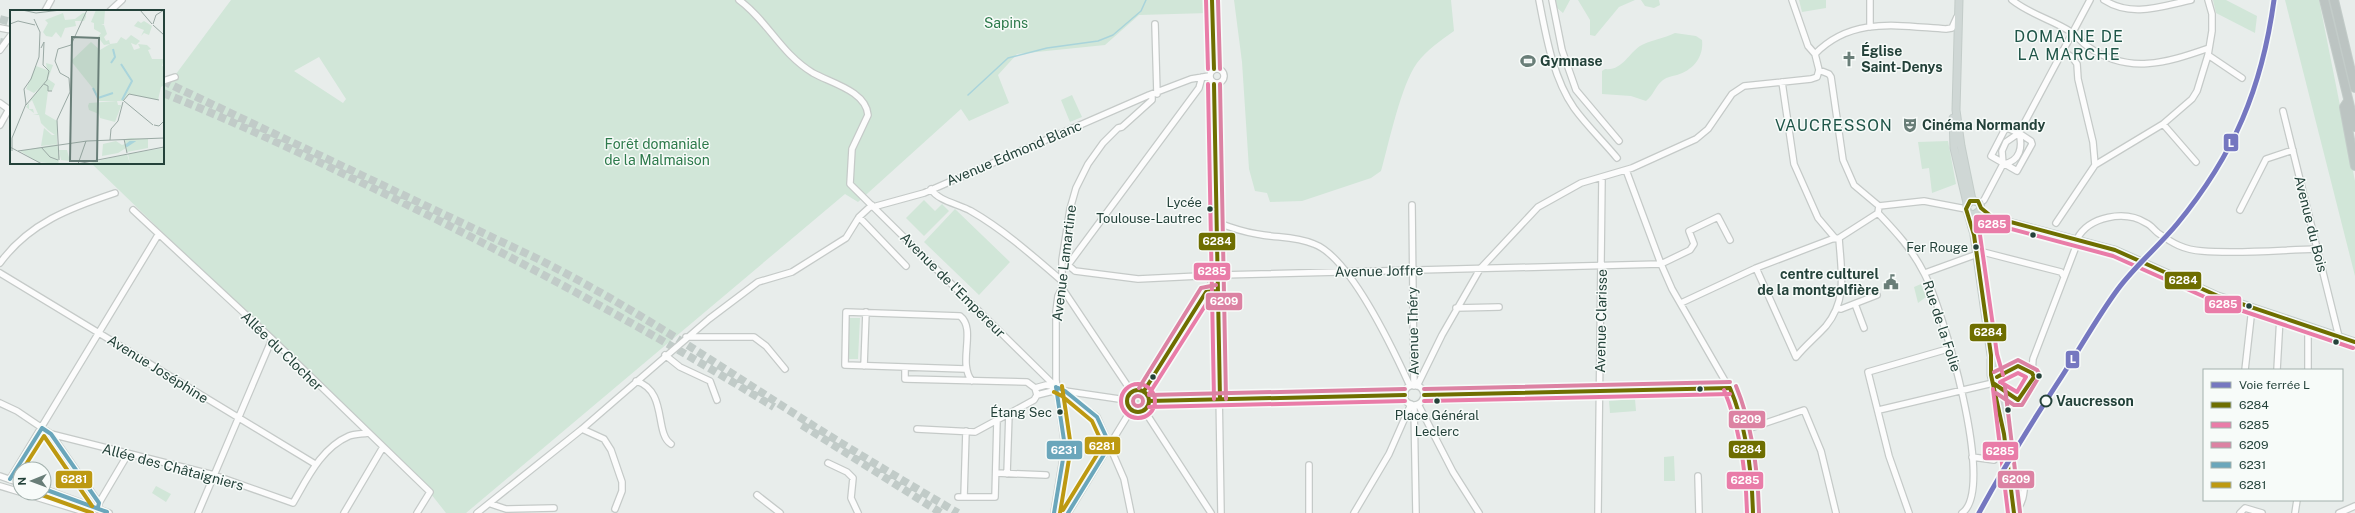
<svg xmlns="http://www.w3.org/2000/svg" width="2355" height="513" font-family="'Public Sans',sans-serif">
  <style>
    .green { fill: #d1e6d8; fill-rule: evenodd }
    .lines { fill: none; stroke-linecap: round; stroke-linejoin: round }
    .stream { stroke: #a9d4db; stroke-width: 1.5 }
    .highway-tunnel { stroke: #c1cbc8; stroke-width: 8; stroke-dasharray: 8 4; stroke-linecap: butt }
    .minor-casing { stroke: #c5cac8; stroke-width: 8 }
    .major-casing { stroke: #c3ccc9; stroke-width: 9 }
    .highway-casing { stroke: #c3ccc9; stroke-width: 10 }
    .minor { stroke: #fcfcfc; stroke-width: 5.5 }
    .major { stroke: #cfd7d5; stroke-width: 7 }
    .highway { stroke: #bcc4c2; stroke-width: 8 }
    .bus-1-casing { stroke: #f7fbf9; stroke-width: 7 }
    .bus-2-casing { stroke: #f7fbf9; stroke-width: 7 }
    .bus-3-casing { stroke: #f7fbf9; stroke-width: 7 }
    .bus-4-casing { stroke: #f7fbf9; stroke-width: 7 }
    .bus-5-casing { stroke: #f7fbf9; stroke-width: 7 }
    .bus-1 { stroke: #6e6e00; stroke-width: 4 }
    .bus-2 { stroke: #e97ca8; stroke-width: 4 }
    .bus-3 { stroke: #dc82a3; stroke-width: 4 }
    .bus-4 { stroke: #6aa6bb; stroke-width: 4 }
    .bus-5 { stroke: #bd9911; stroke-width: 4 }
    .rail-1-casing { stroke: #f7fbf9; stroke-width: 8 }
    .rail-1 { stroke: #7577c0; stroke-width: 5 }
    .bus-dot { fill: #24423a; stroke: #f7fbf9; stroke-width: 1.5 }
    .stop-dot { fill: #f7fbf9; stroke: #24423a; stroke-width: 2 }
    .labels { text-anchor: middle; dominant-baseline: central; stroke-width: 3; stroke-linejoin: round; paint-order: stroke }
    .bus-label { font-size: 13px; fill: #24423a; stroke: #f7fbf9; text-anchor: end }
    .park-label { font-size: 14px; fill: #2d7a4b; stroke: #f7fbf9 }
    .poi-label { font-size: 14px; font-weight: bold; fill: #24423a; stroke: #f7fbf9; text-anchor: start }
    .street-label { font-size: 14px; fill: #24423a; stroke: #f7fbf9 }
    .stop-label { font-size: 14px; font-weight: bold; fill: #24423a; stroke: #f7fbf9; text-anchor: start }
    .quarter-label { font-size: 16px; letter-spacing: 1px; fill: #1f5548; stroke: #f7fbf9 }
    .inset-river { fill: none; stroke: #a9d4db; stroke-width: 2 }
    .inset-road { fill: none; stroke: #9aa9a4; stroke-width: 1 }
    .view { fill: #697e78; fill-opacity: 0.15; stroke: #697e78; stroke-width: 2 }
    .inset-edge { fill: none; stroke: #24423a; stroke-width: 2 }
    .line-badge { stroke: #f7fbf9; stroke-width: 1.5 }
    .badge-label { font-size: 11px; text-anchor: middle; font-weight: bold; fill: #fff }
  </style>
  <rect width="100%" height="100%" fill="#e8edeb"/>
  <path class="green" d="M231,0h978v13l-70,2 -34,30 -88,9 -19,21 11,28 -40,18 -8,-12 -103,93 -13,-8 -379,319h-20l-15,-19 -45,-46 -295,-285h72v-84l13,-5zM319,57l27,42 -3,4 -49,-32z
    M1234,0h217l3,31c-13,9 -27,19 -37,32 -16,22 -28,79 -36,108l-10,7 -69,23 -32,1 -3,-9 -12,-2 -6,-22 -7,-107z
    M1556,0h14l-7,13 -6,-5z
    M1578,0h57l-16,7 -24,29 -5,-1v-15z
    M1641,0h18l1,5 -6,3 -9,-2z
    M1799,0h27v8l-24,4z
    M2213,0h13l31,16 -2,17 -39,-20z
    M2285,0h34l36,181v95z
    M1675,33l21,3 6,4c2,17 -9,30 -25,35 -4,1 -10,2 -14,5 -8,6 -9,15 -17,21l-15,-5 -29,-2v-23l3,-2c17,2 23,-15 35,-23 8,-5 25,-8 35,-13z
    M1072,95l10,22 -12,5 -9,-22z
    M1948,141l8,43 -24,9 -3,-25 -7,1 -4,-27z
    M924,200l11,11 7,-7 7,7 -25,25 -18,-18z
    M955,209l55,53 -31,33 -55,-53z
    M1921,284l5,13 -8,6 -4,-16z
    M847,318h13l-2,41h-9v4z
    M1129 400a9 9 0 1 1 18 0a9 9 0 1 1-18 0Z
    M1635,399l1,12 -26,2 -1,-12z
    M1674,456l1,25h-11v-24z
    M156,486l15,8 -5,8 -14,-9z"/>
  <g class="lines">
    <path class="stream" d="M968,95l40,-37 39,-10 51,-7 15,-6 28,-24 5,-11"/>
    <path class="highway-tunnel" d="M0,19l11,3
      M0,42l11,2
      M163,81l375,178c87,44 167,97 249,150 56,36 113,70 171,104
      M163,93c73,29 144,63 214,97 136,66 268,138 397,217
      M802,425l139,88"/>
    <g class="minor-casing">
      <path id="minor" d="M739,0c29,21 41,53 74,73 18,10 53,18 55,42l-16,34 -2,35 206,203
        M1212,0l2,69
        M1539,0c7,36 14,78 35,108 13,18 29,33 43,50
        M1552,0l10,50 14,40 43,51
        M1792,0l16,46 7,8 4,16
        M1870,0v27
        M2012,0c17,14 41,20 59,32 6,4 10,10 16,14 41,29 79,17 122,2
        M2104,0c28,18 58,6 87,0
        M45,11l6,-11
        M110,11l12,-11
        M1155,24l2,70
        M0,28l11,2
        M0,50l11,-15
        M2062,51l10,6 5,7 1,15 15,63 2,23
        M1815,54c37,-38 83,-28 131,-25l6,-1 5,-11
        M2208,55l34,23
        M1210 76a7 7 0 1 1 14 0a7 7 0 1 1-14 0Z
        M1819,70l10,4 2,3 12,83 11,25 25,21
        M163,81l12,-4
        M1782,82l12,82 24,54 17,20
        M1214,84l7,429
        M0,103l11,8
        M2283,111l56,226
        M2163,124l33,38
        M0,125l9,-16
        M2007,128l12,5 12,8 1,3 -15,27 -26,-15 13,-25z
        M2004,164c16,-3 19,-17 15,-31
        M1626,170l35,94 11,25 60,104 22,102 -1,18
        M931,189c7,12 28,15 40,22 33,19 62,45 91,70
        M1980,203l4,-3 19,-36 -1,-13 4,-9 13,-9 71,-133
        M1412,205l2,181
        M1879,206l-1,7c18,19 34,36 46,60 18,34 73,216 38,240
        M1879,206l45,-5 42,8
        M873,207l51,-14 225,-98 42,-16 18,-3
        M133,210l139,129 158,153 -13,21
        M2240,210l26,-51 27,-9
        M859,217l47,49
        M1216,222c13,5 27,10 41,12 20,4 38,2 57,10 36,13 80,107 96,142
        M2056,223l39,-58 68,-41 29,-25 5,-8 11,-36 4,-24v-17l-4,-14
        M2077,239c12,-23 48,-29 69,-16 5,2 8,7 12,10 14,10 26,17 44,18 38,3 77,-1 115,-2
        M0,263c29,-40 70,-55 115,-70
        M1068,265l7,6 63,8 82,-4 441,-11 29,-14 4,-6 -5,-13 29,-14 12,23
        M1068,265l131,-177 3,-11
        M1756,268l40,89c9,-11 20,-20 30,-31 22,-27 15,-55 13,-88
        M0,273l315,191
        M1925,273l58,-21 78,20 2,3
        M1062,288l69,103
        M1681,303l75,-35 76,-29 7,-1 39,-25
        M1855,304l9,24
        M1456,308l43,-1
        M1837,308l4,1 36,-14
        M686,337h68l12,9 19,23
        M665,355l15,12 30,14 7,19
        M864,366l2,-54
        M905,367v12l122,3 8,6 2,7 16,-4 3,-4
        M965,369l-120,-4 1,-53 114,4c17,13 -3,47 12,65
        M2245,370l7,-62
        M2277,370l3,-53
        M2308,370v-44
        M2032,373l1,-14 42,-110
        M636,381c32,10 18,52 35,63
        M1404 395a10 10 0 1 1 20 0a10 10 0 1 1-20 0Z
        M1417,386l25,-51 38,-66 58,-62 43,-24 51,-15 64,-29 12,-10 24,-35 12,-8 67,-7 6,-2 2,-7
        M1035,388l11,-3 10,2 9,4 11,11 21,15 27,62 7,34
        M1127 401a11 11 0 1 1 22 0a11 11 0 1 1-22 0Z
        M1065,391l61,9
        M1144,391l73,-116
        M1424,395l306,-7
        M1149,401l256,-6
        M0,403l17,8 34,23 48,69 -1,4
        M1418,404l35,68 26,41
        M1414,405l2,108
        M1144,410l67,103
        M1879,410l114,-27
        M582,429l22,10 7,11 11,32v9l-7,18
        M917,429l58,3 59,-32 3,-5
        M1742,431l62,-21 17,41 15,62
        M51,434l163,41 79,28c14,-24 28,-55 56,-67 5,-2 13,-2 19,-3
        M1972,457l22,3
        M828,463l19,9 6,6 -2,20 7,15
        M1309,465v48
        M996,473l50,2
        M1007,474l2,-61
        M0,476l20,7
        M1698,476l1,37
        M10,479l148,-244
        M0,486l20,6
        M44,489l65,24
        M23,493l65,20
        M757,495l23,18
        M958,497h37l2,-77
        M964,497l2,-66
        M99,503l29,-49
        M491,504l15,5 48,-1
        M198,513l74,-174
        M344,513l39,-66
        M477,513l105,-84 127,-110 49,-37 34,-10 54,-34 13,-21 13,-12
        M1054,513l11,-66 -9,-67v-69l2,-15 4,-8v-28l8,-51 6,-21 12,-24 15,-21 15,-15 4,-1 30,-27v-5
        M1068,513l63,-103
        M1354,513l35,-59 22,-50
        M1598,513l4,-336
        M1909,513l-20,-57 -21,-84 83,-24
        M2014,513c10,-10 10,-20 11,-34
        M2240,513l5,-5 17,5
        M2295,513l2,-13
        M2339,513l16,-7"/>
    </g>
    <g class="major-casing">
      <path id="major" d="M1959,0l-3,110 5,36 11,54
        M1953,118l1,30 13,55
        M1968,213l6,2 7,-5 -1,-7 -8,-3 -6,6 7,25
        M1978,214l137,36 103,46 137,46
        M1976,215l-2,20 17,120 11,48 12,110
        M1991,360v15l6,23"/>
    </g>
    <g class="highway-casing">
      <path id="highway" d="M2324,0l31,127
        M2334,0l21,88
        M2348,101l-4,6 11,59"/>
    </g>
    <use href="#minor" class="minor"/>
    <use href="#major" class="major"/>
    <use href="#highway" class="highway"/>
    <g class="bus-1-casing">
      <path id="bus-1" d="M1212,0l2,69
        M1214,84l6,315
        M1993,383l25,17 16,-23 -2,-4 -14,-7 -21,11
        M1730,388c16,38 22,84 23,125
        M1127 401a11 11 0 1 1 22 0a11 11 0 1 1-22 0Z
        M1144,391l62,-99 11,-1
        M1424,395l306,-7
        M1149,401l256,-6
        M2014,513l-10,-79 -13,-59v-20l-17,-120 -8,-26 4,-8h8l3,7 11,9 123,33 103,46 137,46"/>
    </g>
    <g class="bus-2-casing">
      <path id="bus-2" d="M1206,0l2,69
        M1208,84l6,315
        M2003,375l-6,-21 -17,-119 1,-14 132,35 103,46 137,46
        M2000,382l18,-9 8,4 -9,15 -15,-9
        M1121 401a17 17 0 1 1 34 0a17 17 0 1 1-34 0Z
        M1993,389l15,124
        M1724,390c16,38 22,82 23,123
        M1149,394l61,-96 8,-1
        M1424,401l306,-7
        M1149,407l256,-6"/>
    </g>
    <g class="bus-3-casing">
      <path id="bus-3" d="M1218,0l2,69
        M1220,84l6,315
        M1994,372l24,-12 19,10 3,5 -18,30h-8l-18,-12
        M1736,386c16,39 22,85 23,127
        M2005,387l15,125
        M1139,388l62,-100 15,-3
        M1424,389l306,-7
        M1149,395l256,-6
        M1133 401a5 5 0 1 1 10 0a5 5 0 1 1-10 0Z"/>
    </g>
    <g class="bus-4-casing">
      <path id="bus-4" d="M1056,387l9,4 32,26 13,28
        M42,428l9,6 48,69 -1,4
        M10,479l32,-51
        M44,489l63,23
        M1054,513l11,-66 -9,-60
        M1068,513l42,-68"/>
    </g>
    <g class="bus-5-casing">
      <path id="bus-5" d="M1054,392l8,4 30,25 11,24 -40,65
        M23,469l21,-33 48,70
        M42,495l50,18
        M1060,513l11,-66 -9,-61"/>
    </g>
    <use href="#bus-1" class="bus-1"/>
    <use href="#bus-2" class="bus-2"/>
    <use href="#bus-3" class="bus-3"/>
    <use href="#bus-4" class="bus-4"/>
    <use href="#bus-5" class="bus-5"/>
    <g class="rail-1-casing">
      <path id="rail-1" d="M1979,513c26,-48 55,-94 85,-140 18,-28 34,-57 54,-84 17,-23 40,-42 59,-65 57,-69 85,-136 97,-224"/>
    </g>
    <use href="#rail-1" class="rail-1"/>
  </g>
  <defs>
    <g id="church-bare" transform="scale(1.2)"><path d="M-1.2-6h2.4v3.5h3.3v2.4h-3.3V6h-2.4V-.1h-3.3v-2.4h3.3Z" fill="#697e78" stroke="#f7fbf9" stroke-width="2.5" paint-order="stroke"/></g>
    <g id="stadium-bare" transform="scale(1.2)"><path d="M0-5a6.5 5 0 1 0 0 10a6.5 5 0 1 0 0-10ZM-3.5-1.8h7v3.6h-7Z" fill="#697e78" stroke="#f7fbf9" stroke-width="2.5" paint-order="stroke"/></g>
    <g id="theatre-bare" transform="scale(1.2)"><path d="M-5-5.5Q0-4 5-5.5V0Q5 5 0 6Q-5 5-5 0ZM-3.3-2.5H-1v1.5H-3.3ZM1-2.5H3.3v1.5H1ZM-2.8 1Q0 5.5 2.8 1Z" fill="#697e78" stroke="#f7fbf9" stroke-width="2.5" paint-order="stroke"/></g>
    <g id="civic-bare" transform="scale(1.2)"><path d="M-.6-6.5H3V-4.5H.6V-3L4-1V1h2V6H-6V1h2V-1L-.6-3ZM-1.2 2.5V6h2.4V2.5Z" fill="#697e78" stroke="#f7fbf9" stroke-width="2.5" paint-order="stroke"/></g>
  </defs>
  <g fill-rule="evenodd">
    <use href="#church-bare" x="1849" y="59"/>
    <use href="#stadium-bare" x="1528" y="61"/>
    <use href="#theatre-bare" x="1910" y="125"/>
    <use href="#civic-bare" x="1891" y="282"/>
  </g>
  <g class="bus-dot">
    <circle cx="1210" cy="209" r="3.5"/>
    <circle cx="2033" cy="235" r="3.5"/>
    <circle cx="1976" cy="247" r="3.5"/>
    <circle cx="2249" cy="306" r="3.5"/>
    <circle cx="2336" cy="342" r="3.5"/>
    <circle cx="2039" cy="376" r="3.5"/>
    <circle cx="1153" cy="377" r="3.5"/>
    <circle cx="1700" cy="389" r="3.5"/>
    <circle cx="1437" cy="401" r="3.5"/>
    <circle cx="2008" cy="410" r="3.5"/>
    <circle cx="1060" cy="412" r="3.5"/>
  </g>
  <circle class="stop-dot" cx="2046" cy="401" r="5.5"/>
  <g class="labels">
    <g class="bus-label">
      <text x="1202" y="202">Lycée<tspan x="1202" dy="16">Toulouse-Lautrec</tspan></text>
      <text x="1968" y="247">Fer Rouge</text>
      <text x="1052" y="412">Étang Sec</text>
      <text x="1437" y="415" text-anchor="middle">Place Général<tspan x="1437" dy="16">Leclerc</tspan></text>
    </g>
    <g class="park-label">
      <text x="1006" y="23">Sapins</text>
      <text x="657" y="144">Forêt domaniale<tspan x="657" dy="16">de la Malmaison</tspan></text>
    </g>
    <g class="poi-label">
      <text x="1861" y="51">Église<tspan x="1861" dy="16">Saint-Denys</tspan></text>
      <text x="1540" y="61">Gymnase</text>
      <text x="1922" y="125">Cinéma Normandy</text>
      <text x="1879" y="274" text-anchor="end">centre culturel<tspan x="1879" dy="16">de la montgolfière</tspan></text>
    </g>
    <g class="street-label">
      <text transform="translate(1014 153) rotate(-23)">Avenue Edmond Blanc</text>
      <text transform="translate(2311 224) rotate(76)">Avenue du Bois</text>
      <text transform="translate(1064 263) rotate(-83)">Avenue Lamartine</text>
      <text transform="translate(1379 271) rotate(-1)">Avenue Joffre</text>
      <text transform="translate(953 285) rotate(45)">Avenue de l'Empereur</text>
      <text transform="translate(1601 321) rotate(-89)">Avenue Clarisse</text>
      <text transform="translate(1942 326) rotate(72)">Rue de la Folie</text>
      <text transform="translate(1413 331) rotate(-91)">Avenue Théry</text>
      <text transform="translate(282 351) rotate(44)">Allée du Clocher</text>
      <text transform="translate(158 369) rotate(32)">Avenue Joséphine</text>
      <text transform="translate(173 467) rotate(15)">Allée des Châtaigniers</text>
    </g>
    <g class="stop-label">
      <text x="2056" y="401">Vaucresson</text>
    </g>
    <g class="quarter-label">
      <text x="2069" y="36">DOMAINE DE<tspan x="2069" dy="18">LA MARCHE</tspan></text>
      <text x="1834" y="125">VAUCRESSON</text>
    </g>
  </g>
  <g transform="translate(10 10)">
    <rect width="154" height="154" fill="#e8edeb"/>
    <path d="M86,0h9l-1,14 -3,1h3l3,9 -3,3 2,4 3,-1 1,4 7,-1 4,-6 5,3 5,-5 9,6 -4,4 -5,-2 3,7 6,-2 -2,-4 9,1 4,4 -3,1 4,9h12l-2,7 2,1v18l-3,2 -3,13 -29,-6 -6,7h-26l-2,-10 -24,-30 20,-19 9,8 10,-6 -6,1 -6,-8 3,-4 -7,-4v-6l-3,-1zM53,3l2,7 10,-1 8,-6h3v4l-2,4h-9l1,5 -11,2 -4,10 -5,-6 -4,5 -6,-1 -3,-4 5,-9 -3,-3zM128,11l3,2 3,-2 8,5 -3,9 -5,-2 -3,3 3,-6 -10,-4zM36,53l7,2 -5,14 7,5 -3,7h-4l-3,23 12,7v23l-16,2 3,-18 8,7h3l-7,-5 -9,-9 2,2 -2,-8h-6l5,-1 -6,-14 -3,3v6h4l1,4 -8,-6 13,-19 -5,5 -8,-4 10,-23 11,4zM107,91l1,4h3l2,-4 -8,21 -15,-4 -1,-4 -10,-4 -1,-4 1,-3zM121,128l17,1v9l-21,4 -1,-4 -8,5 -16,3 1,-12 13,-3 6,4 3,-1v-5zM47,134l3,13 -2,7 -20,-2 -18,-11zM154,138v16h-34l-2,-10zM49,140h8l3,11 -9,-1zM117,144l3,10h-45z" fill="#d1e6d8"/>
    <path class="inset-river" d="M101,53l4,-6 -2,-8M111,54l11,17 -10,19M83,78l5,10 15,-5M120,132h3l-6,4 -1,-1z"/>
    <path class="inset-road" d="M12,0l14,3 25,-3M130,0l12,14M0,14l8,-3 17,4M143,14l3,-9 8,-5M143,15l11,10M31,38l3,-6 -1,23 6,6M45,51l5,12 9,5 1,14 -13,28 2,40M45,51l3,-12 13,-4 16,-35M34,74l4,2v5h4M113,91l6,-7 30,6M114,91l29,24M16,95l21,-25 2,-9M144,115l5,1 5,-5M114,129l3,14M100,130l1,-11 7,-8 5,-19M77,131l77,-3M0,137l32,17M31,137l9,10 8,3M2,141v-13l14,-34 -2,-15 7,-10 8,-22 1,-25 -6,-13M8,141l69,-10M67,154l87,-17M68,154l8,-23"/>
    <path class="view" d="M62,27l27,1 -2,123h-27z"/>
    <rect width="154" height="154" class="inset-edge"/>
  </g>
  <g class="line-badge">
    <rect x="2223" y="133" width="16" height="19" rx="4" fill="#7577c0"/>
    <rect x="1973" y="214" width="38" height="20" rx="4" fill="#e97ca8"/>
    <rect x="1198" y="232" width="38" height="19" rx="4" fill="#6e6e00"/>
    <rect x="1193" y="262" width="38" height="19" rx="4" fill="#e97ca8"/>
    <rect x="2164" y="271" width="38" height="19" rx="4" fill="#6e6e00"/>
    <rect x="1205" y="292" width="38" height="19" rx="4" fill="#dc82a3"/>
    <rect x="2204" y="295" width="38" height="19" rx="4" fill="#e97ca8"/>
    <rect x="1969" y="323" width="38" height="19" rx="4" fill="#6e6e00"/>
    <rect x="2065" y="350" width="15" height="19" rx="4" fill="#7577c0"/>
    <rect x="1728" y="410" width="38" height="19" rx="4" fill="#dc82a3"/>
    <rect x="1084" y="436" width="37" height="19" rx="4" fill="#bd9911"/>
    <rect x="1728" y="440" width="38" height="19" rx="4" fill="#6e6e00"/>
    <rect x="1046" y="440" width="37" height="20" rx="4" fill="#6aa6bb"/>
    <rect x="1982" y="441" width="37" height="20" rx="4" fill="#e97ca8"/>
    <rect x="1997" y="470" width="38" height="19" rx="4" fill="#dc82a3"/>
    <rect x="55" y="470" width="38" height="19" rx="4" fill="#bd9911"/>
    <rect x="1726" y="471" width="38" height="19" rx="4" fill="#e97ca8"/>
  </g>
  <g class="badge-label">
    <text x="2231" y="147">L</text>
    <text x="1992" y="228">6285</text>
    <text x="1217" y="245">6284</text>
    <text x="1212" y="275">6285</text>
    <text x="2183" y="284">6284</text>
    <text x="1224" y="305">6209</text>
    <text x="2223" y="308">6285</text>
    <text x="1988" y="336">6284</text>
    <text x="2073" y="363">L</text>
    <text x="1747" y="423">6209</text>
    <text x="1102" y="450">6281</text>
    <text x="1747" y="453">6284</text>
    <text x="1064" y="454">6231</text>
    <text x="2000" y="455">6285</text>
    <text x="2016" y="483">6209</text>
    <text x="74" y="483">6281</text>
    <text x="1745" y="484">6285</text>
  </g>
  <rect x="2203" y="369" width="140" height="132" fill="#f7fbf9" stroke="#a3b1ad"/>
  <rect x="2211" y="382" width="20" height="6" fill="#7577c0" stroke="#a3b1ad"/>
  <text x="2239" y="389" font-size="12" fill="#24423a">Voie ferrée L</text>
  <rect x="2211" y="402" width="20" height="6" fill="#6e6e00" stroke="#a3b1ad"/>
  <text x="2239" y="409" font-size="12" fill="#24423a">6284</text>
  <rect x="2211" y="422" width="20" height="6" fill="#e97ca8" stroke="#a3b1ad"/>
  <text x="2239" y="429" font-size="12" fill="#24423a">6285</text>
  <rect x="2211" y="442" width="20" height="6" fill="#dc82a3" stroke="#a3b1ad"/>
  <text x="2239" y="449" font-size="12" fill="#24423a">6209</text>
  <rect x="2211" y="462" width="20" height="6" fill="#6aa6bb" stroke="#a3b1ad"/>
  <text x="2239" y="469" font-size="12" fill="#24423a">6231</text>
  <rect x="2211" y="482" width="20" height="6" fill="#bd9911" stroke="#a3b1ad"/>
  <text x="2239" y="489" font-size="12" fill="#24423a">6281</text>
  <g transform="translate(32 481) rotate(269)"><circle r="19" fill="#f7fbf9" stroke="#a3b1ad"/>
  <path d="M0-3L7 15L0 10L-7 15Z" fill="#697e78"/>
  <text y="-6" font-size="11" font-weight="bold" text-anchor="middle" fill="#24423a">N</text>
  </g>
</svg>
